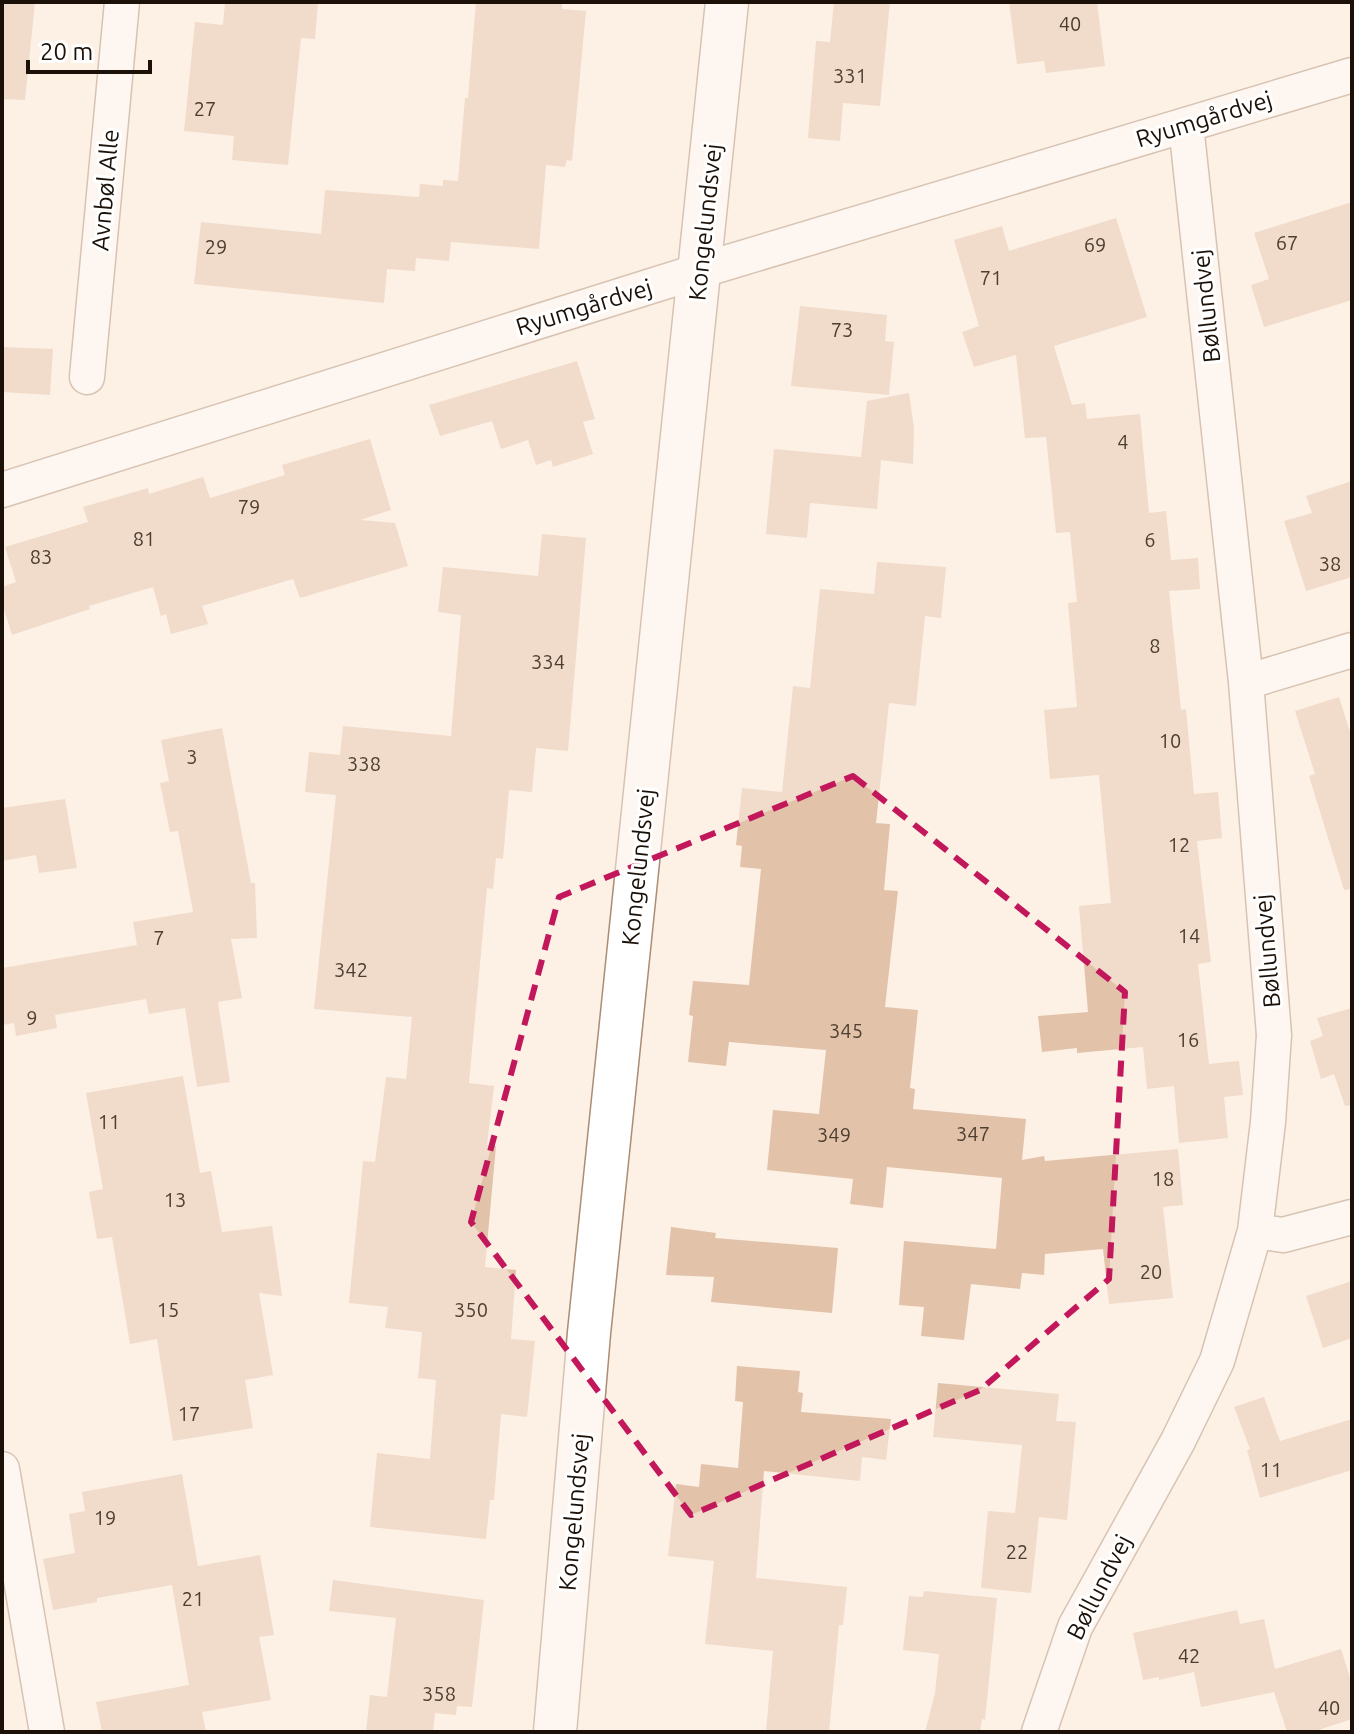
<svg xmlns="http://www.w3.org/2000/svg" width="1354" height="1734" font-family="Ubuntu,sans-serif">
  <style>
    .building { fill: #e2c3aa }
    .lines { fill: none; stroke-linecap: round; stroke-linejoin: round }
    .minor-casing { stroke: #aa8d75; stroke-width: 37 }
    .tertiary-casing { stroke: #aa8d75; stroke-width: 45 }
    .minor { stroke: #fff; stroke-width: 34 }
    .tertiary { stroke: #fff; stroke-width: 42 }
    .marked { fill: none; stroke: #c2185b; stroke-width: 6; stroke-dasharray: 16 10; stroke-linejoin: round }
    .labels { text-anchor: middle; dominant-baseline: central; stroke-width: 6; stroke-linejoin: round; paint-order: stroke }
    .number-label { font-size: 20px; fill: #4d3e30 }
    .street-label { font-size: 24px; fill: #1b1108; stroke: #fff }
  </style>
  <rect width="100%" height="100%" fill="#fdf0e5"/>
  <path class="building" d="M2,2h33l-10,98 -23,-1z
    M225,2h93l-3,37 -14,-1 -13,127 -56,-5 2,-24 -50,-5 11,-109 28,3z
    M476,2h86v7l24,2 -14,150 -5,-1 -2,7 -19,-2 -7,84 -88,-7 -2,19 -33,-3 -1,13 -28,-2 -3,34 -190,-19 7,-62 120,12 4,-44 94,7 1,-13 23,2v-6l15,1 7,-83h3z
    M834,2h56l-10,104 -37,-3 -3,38 -32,-3 8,-97 14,1z
    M1009,2h88l8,64 -59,7 -2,-12 -27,3z
    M1352,202v98l-88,27 -13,-42 18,-6 -15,-46z
    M1116,218l31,99 -93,29 18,59 13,-2 2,16 53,-5 9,99 17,-2 5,49 27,-2 2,31 -31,2 12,119 5,-1 8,85 24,-2 4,46 -25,3 14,121 -13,2 11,100 30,-3 4,34 -19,2 4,41 -49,5 -5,-57 -27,3 -4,-42 -66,6v-5l-35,4 -4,-36 50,-4 -9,-106 32,-3 -12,-128 -49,4 -6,-69 33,-3 -9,-104 9,-1 -7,-70 -14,1 -10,-96 -21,1 -9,-83 -42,12 -12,-35 17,-6 -25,-86 48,-14 7,25z
    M800,306l87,9 -2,26 9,1 -5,53 -98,-9z
    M2,347l51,2 -3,46 -48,-3z
    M577,361l18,58 -12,3 10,32 -40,13 -2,-7 -15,5 -8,-25 -27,9 -9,-28 -52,15 -11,-31z
    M909,393l5,35 -1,36 -32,-4 -4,49 -67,-6 -3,35 -41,-4 8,-85 87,8 6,-56z
    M370,439l21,71 -31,10 35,3 13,43 -108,32 -7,-19 -91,27 6,18 -37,10 -5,-20 -5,2 -8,-29 -64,19 1,3 -78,26 -10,-32v-16l14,-5 -11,-35 83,-25 -5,-15 65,-19 1,6 54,-17 7,21 75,-23 -3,-10z
    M1352,481v96l-46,14 -22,-70 28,-8 -6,-17z
    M542,534l44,4 -18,213 -32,-3 -4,44 -23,-2 -6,69 -7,-1 -3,31 -6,-1 -18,195 25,3 -7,59 9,1 -11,121 31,3 -5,69 24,2 -8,76 -26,-3 -7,86h-4l-4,39 -116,-12 7,-74 53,6 6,-79 -18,-2 4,-46 -37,-4 3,-21 -39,-4 14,-142 12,1 11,-85 20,2 6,-62 -98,-8 22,-214 -31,-3 4,-40 31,3 3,-29 108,10 10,-121 -23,-3 5,-45 95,9z
    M877,562l69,5 -5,51 -16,-2 -9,90 -27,-3 -13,120 14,1 -6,66 14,1 -13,116 33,3 -8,78 5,1 -2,20 113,10 -4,41 22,-4 1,5 133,-12 5,56 -20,2 10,91 -64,6 -6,-55 -58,5 -1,21 -22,-2 -2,16 -49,-5 -7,56 -43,-4 3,-29 -25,-2 5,-64 92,8 6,-71 -115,-11 -4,41 -33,-4 3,-25 -86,-9 6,-60 46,4 7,-64 -97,-8 -3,24 -38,-4 5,-46 -4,-1 4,-34 56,4 12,-116 -21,-2 2,-21 -6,-1 6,-57 40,4 11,-106 17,2 10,-99 54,5z
    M1339,697l13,41v151l-8,1 -35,-114 6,-2 -20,-63z
    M222,728l29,155h4l2,55 -26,1 11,59 -24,4 12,80 -33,5 -12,-79 -36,6 -3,-15 -91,16 2,13 -41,8 -2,-13 -12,2v-57l135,-23 -4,-23 60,-10 -15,-81 -8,1 -10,-49 9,-2 -8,-41z
    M65,799l12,69 -38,5 -3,-18 -34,6v-53z
    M1352,1008v97l-7,1 -11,-32 -13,5 -11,-38 13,-5 -6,-18z
    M183,1076l17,97 11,-2 11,61 50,-6 10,70 -23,-3 14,82 -28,5 8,48 -80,13 -16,-102 -27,5 -18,-107 -15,2 -8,-47 14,-3 -17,-96z
    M671,1227l45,6 -1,5 123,10 -6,65 -121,-11 3,-25 -48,-2z
    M1352,1281v57l-29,10 -17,-52z
    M737,1366l63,5 -2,21 5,1 -2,19 90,7 -5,41 -24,-3 -2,24 -96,-10 -8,107 91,9 -4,38h-4l-10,107h-63l7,-81 -68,-7 9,-83 -46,-5 8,-72 23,3 2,-23 37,4 5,-66 -8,-1z
    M938,1383l121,11 -3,27 20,1 -9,98 -28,-3 -8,76 -50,-5 7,-77 27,2 7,-68 -89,-8z
    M1264,1397l16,44 72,-22v51l-92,28 -13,-48 3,-1 -16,-42z
    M182,1474l16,92 62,-11 14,80 -15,2 12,63 -69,12 4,20h-104l-6,-30 93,-17 -17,-100 -75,13v4l-44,8 -10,-51 32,-6 -6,-39 16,-3 -3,-19z
    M333,1580l151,20 -12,107 -15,-1 -1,9 -21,-2 -2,19h-67l4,-37 17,2 9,-79 -67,-7z
    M924,1591l73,7 -12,122 -3,-1 -2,13h-55l10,-39 4,-39 -36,-4 6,-54 14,1z
    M1237,1610l3,14 24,-5 11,50 66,-20 11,35v35l-40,13h-25l-13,-40 -73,15 -7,-35 -35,8v-3l-16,3 -10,-47z"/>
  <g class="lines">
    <g class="minor-casing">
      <path id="minor" d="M87,377l35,-375
        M2,490l697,-219 653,-196
        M1246,682l106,-32
        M1255,1231l28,4 69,-18
        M2,1469l45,263
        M1039,1732l36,-105 103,-186 39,-80 38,-130 13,-109 6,-87 -28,-353 -60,-557"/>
    </g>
    <g class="tertiary-casing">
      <path id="tertiary" d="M555,1732l34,-399 138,-1331"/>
    </g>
    <use href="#minor" class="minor"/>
    <use href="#tertiary" class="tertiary"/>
  </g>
  <path d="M0 0H1354V1734H0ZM853,776l272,216 -16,287 -129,111 -289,125 -220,-293 88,-325z" fill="#fdf0e5" fill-opacity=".55" fill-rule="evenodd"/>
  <path class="marked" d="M853,776l272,216 -16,287 -129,111 -289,125 -220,-293 88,-325z"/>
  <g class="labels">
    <g class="number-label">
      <text x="1070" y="23">40</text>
      <text x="850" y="75">331</text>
      <text x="205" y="108">27</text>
      <text x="1287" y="242">67</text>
      <text x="1095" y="244">69</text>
      <text x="216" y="246">29</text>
      <text x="991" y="277">71</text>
      <text x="842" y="329">73</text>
      <text x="1123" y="441">4</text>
      <text x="249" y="506">79</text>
      <text x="144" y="538">81</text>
      <text x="1150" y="539">6</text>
      <text x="41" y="556">83</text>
      <text x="1330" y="563">38</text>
      <text x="1155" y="645">8</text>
      <text x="548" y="661">334</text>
      <text x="1170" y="740">10</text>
      <text x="192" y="756">3</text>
      <text x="364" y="763">338</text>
      <text x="1179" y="844">12</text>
      <text x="1189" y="935">14</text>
      <text x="159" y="937">7</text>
      <text x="351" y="969">342</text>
      <text x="32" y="1017">9</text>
      <text x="846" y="1030">345</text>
      <text x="1188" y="1039">16</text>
      <text x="109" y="1121">11</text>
      <text x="973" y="1133">347</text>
      <text x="834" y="1134">349</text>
      <text x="1163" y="1178">18</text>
      <text x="175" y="1199">13</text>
      <text x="1151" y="1271">20</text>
      <text x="168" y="1309">15</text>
      <text x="471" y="1309">350</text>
      <text x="189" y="1413">17</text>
      <text x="1271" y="1469">11</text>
      <text x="105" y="1517">19</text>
      <text x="1017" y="1551">22</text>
      <text x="193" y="1598">21</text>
      <text x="1189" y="1655">42</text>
      <text x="439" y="1693">358</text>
      <text x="1329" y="1707">40</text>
    </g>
    <g class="street-label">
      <text transform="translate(1204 119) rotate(-17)">Ryumgårdvej</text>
      <text transform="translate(105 190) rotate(-85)">Avnbøl Alle</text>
      <text transform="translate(705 222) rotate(-84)">Kongelundsvej</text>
      <text transform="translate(1206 306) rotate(-96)">Bøllundvej</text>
      <text transform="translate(584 307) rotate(-17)">Ryumgårdvej</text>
      <text transform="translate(638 867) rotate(-84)">Kongelundsvej</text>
      <text transform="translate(1267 951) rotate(-95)">Bøllundvej</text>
      <text transform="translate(574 1512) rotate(-85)">Kongelundsvej</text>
      <text transform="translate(1099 1587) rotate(-63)">Bøllundvej</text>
    </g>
  </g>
  <rect width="1354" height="1734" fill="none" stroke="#1b1108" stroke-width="8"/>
  <path d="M28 60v12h122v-12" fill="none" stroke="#1b1108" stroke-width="4"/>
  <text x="40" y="60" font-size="24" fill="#1b1108" stroke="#ffffff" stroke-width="6" paint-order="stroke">20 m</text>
</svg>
